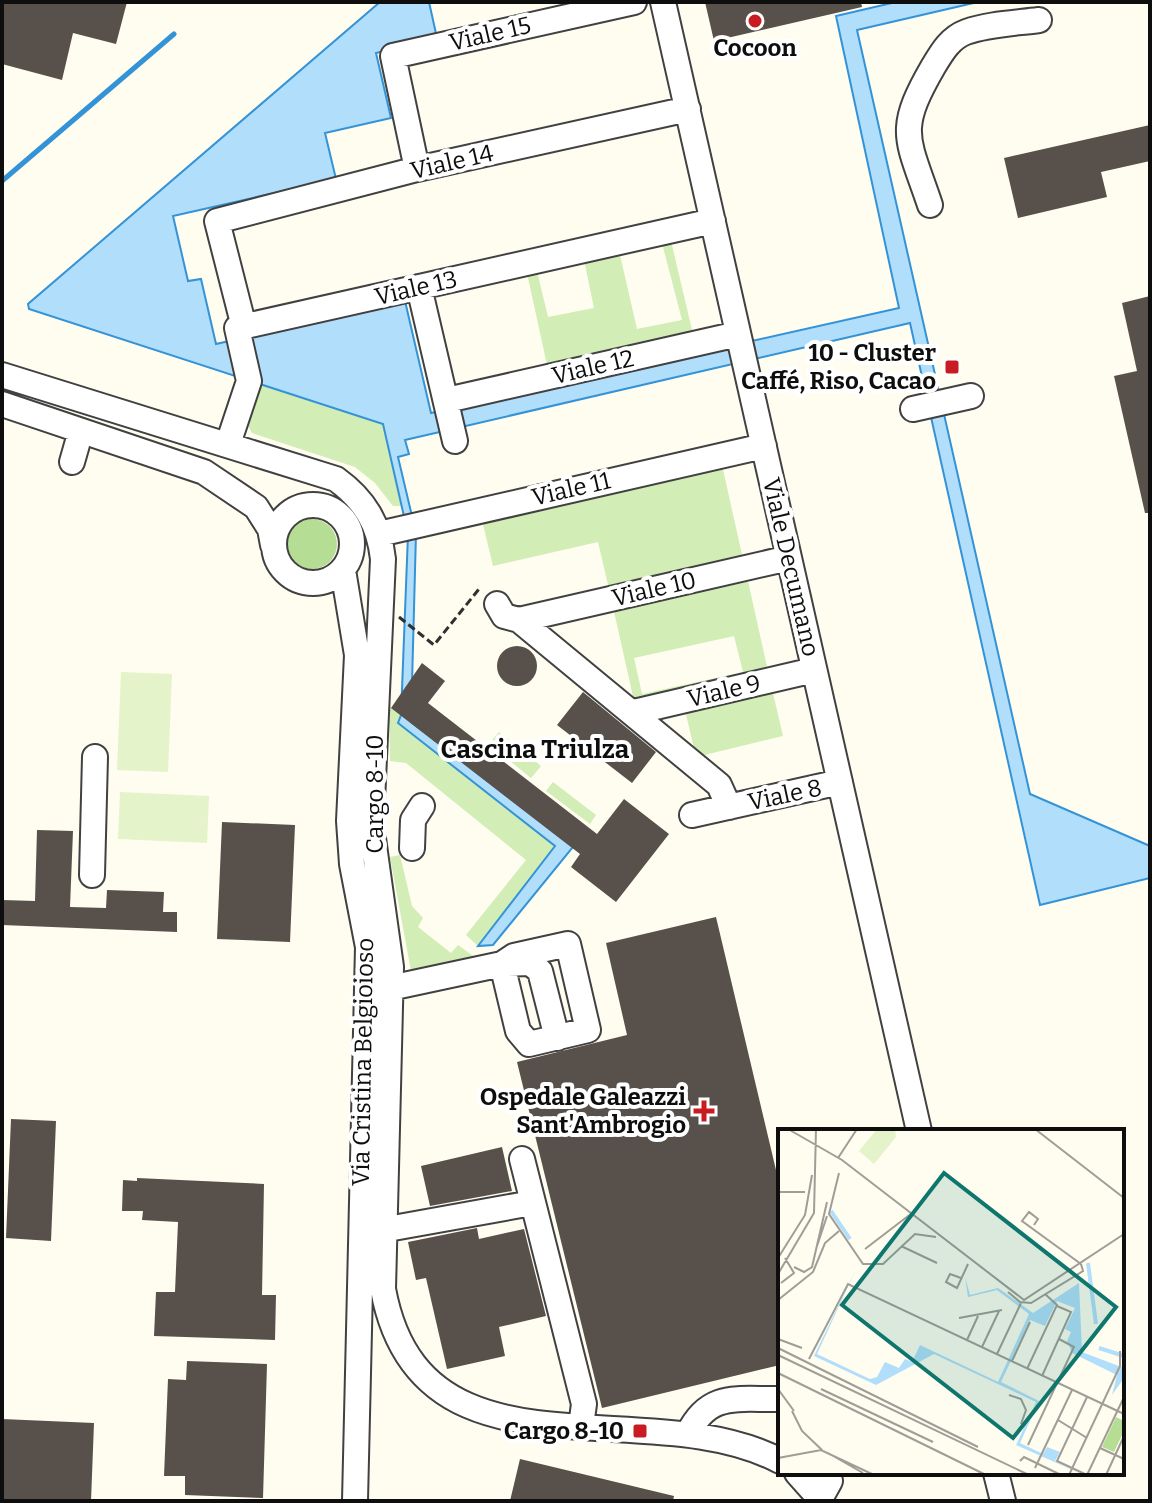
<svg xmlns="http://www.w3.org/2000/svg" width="1152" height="1503" font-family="Bitter,serif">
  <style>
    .green { fill: #d2edb6; fill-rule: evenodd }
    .forest { fill: #b5de94 }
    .pitch { fill: #e4f3c9 }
    .water { fill: #b1defa; stroke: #3393d6; stroke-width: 2 }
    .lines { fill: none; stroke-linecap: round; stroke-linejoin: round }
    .stream { stroke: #3393d6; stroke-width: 5 }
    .building { fill: #58504a }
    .minor-casing { stroke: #414141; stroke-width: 28 }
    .path { stroke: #303030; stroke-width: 3; stroke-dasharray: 8 4; stroke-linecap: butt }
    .minor { stroke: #fff; stroke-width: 24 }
    .poi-dot { fill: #c81c22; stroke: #fff; stroke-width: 3 }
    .labels { text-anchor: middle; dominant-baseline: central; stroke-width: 8; stroke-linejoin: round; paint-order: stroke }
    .street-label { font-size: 24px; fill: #0e0e0e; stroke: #fff }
    .poi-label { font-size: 24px; font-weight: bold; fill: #0e0e0e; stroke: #fff; text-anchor: end }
    .neighbourhood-label { font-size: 26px; font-weight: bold; fill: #0e0e0e; stroke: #fff }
    .inset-river { fill: none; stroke: #b1defa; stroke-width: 4 }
    .inset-road { fill: none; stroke: #9f9d96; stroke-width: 2 }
    .view { fill: #0f766e; fill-opacity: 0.15; stroke: #0f766e; stroke-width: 4 }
    .inset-edge { fill: none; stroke: #0e0e0e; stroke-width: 4 }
  </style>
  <rect width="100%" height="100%" fill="#fffcf0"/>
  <path class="green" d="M671,241l22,93 -240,52 94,-21 -20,-92 10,-2 11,46 46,-9 -10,-48 75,-16 -39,11 17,74 45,-9 -20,-77z
    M257,383l126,41 19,82h-9l-18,-23 -20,-16 -103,-34 -6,-11z
    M722,465l21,94 -134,30 -11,-47 -105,24 -11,-46z
    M747,577l21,94 -134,30 -21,-94zM734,636l9,36 -101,22 -8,-36z
    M772,689l11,47 -87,21 -11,-47z
    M389,706l12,9 -3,8 157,123 -77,100 -12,-11 60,-75 -120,-97 -16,-2z
    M499,732l42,34 -10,12 -42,-34z
    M553,782l43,33 -6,9 -44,-33z
    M400,855l12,51 11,12 -5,9 33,26 7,-8 22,16 -69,10 -21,-114z"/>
  <path class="forest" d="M287 544a25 25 0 1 1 50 0a25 25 0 1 1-50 0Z"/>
  <path class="pitch" d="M121,672l51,2 -4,98 -51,-2z
    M120,792l89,4 -2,47 -89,-4z"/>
  <path class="water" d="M380,2h49l8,36 -61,15 15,65 -66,15 11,46 -163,37 15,65 13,-2 15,65 189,-43 26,112 468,-105 -63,-292 60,-14h82l-121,28 173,764 120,52v32l-110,27 -130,-582 -505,117 4,14 -11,3 18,76 -5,189 162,125 -80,98 -15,1 77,-100 -157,-123 3,-8 7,-181 -25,-110 -354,-115 -1,-5z"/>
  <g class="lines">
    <path class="stream" d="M2,181l172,-147"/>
  </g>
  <path class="building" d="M2,2h125l-11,42 -43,-11 -11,47 -60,-16z
    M705,2h156l1,5 -148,34z
    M1150,125v36l-49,11 6,25 -89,21 -14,-60z
    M1150,296v217h-5l-31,-137 23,-5 -15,-68z
    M497 666a20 20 0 1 1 40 0a20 20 0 1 1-40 0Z
    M422,663l23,18 -17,22 169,131 27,-35 45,35 -53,68 -45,-35 9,-13 -189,-146z
    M583,692l73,60 -24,31 -75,-58z
    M222,822l73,3 -5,117 -73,-3z
    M37,830l36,1 -3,76 36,1 1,-18 57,2 -1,20h14v20l-175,-7v-25l33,1z
    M716,917l64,270v178l-178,43 -85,-346 110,-27 -21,-92z
    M11,1119l45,2 -5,120 -45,-3z
    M502,1147l10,44 -82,15 -9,-40z
    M137,1178l127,6 -2,111h14l-1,45 -121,-4 2,-44h19l3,-70 -36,-2 1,-9h-21l1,-31 14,1z
    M477,1228l2,11 45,-10 22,87 -47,11 6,29 -58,13 -21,-91 -10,2 -8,-38z
    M187,1361l80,3 -4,134 -78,-3v-19h-21l4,-97 18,1z
    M2,1419l92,4 -3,78h-89z
    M520,1459l154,37 -1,5h-163z"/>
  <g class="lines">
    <g class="minor-casing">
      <path id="minor" d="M663,2l256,1129
        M417,169l-24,-113 241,-54
        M930,205c-23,-68 -34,-74 3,-138 9,-15 17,-29 33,-35 22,-8 50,-9 73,-12
        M419,287l36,154
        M244,327l-27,-106 200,-52 271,-60
        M2,375l334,104c29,21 43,45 47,80l-12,265 20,143 -8,322c37,202 265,101 397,172
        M447,400l291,-66
        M2,404l202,68 52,35 14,22 3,16
        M913,409l58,-13
        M228,444l21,-63 -12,-53 476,-107
        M72,462l6,-21
        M274 544a39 39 0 1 1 78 0a39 39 0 1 1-78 0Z
        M379,534l385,-88
        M343,570l14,85 -8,166 3,43 16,83 -13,554
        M497,604l7,12 15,4 200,165 10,22
        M519,620l270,-62
        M634,712l180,-42
        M692,815l148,-33
        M412,848l1,-28 9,-14
        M92,875l3,-118
        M568,944l20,86 -59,14 -11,-13 -16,-67 12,-8z
        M390,988l112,-24 28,-1 10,8 17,67
        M522,1159l62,245 -3,22
        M382,1230l150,-27
        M688,1434c21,-43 49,-34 92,-35
        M797,1473l25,28
        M996,1473l7,28
        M820,1499l10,-18 -2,-8"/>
    </g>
    <path class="path" d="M399,617l35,28 45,-56"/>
    <use href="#minor" class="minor"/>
  </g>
  <g class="poi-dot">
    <circle cx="755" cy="21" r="8"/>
    <rect x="944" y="359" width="16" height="16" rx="4"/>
    <path d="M700 1099h8v8h8v8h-8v8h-8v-8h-8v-8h8z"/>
    <rect x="632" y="1423" width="16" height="16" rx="4"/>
  </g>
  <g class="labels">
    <g class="street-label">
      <text transform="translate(490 34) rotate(-13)">Viale 15</text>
      <text transform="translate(452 162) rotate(-13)">Viale 14</text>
      <text transform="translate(416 288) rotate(-13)">Viale 13</text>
      <text transform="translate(593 367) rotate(-13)">Viale 12</text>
      <text transform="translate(571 489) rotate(-13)">Viale 11</text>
      <text transform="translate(791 567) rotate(77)">Viale Decumano</text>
      <text transform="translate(654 589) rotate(-13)">Viale 10</text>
      <text transform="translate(724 691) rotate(-13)">Viale 9</text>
      <text transform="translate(375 794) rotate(-90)">Cargo 8-10</text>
      <text transform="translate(785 795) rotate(-12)">Viale 8</text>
      <text transform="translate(363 1062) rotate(-89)">Via Cristina Belgioioso</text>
    </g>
    <g class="poi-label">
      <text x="755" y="48" text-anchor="middle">Cocoon</text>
      <text x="936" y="353">10 - Cluster<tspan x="936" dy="28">Caffé, Riso, Cacao</tspan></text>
      <text x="686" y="1097">Ospedale Galeazzi<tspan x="686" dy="28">Sant'Ambrogio</tspan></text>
      <text x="624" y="1431">Cargo 8-10</text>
    </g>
    <g class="neighbourhood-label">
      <text x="535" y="749">Cascina Triulza</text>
    </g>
  </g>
  <g transform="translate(778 1129)">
    <rect width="346" height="346" fill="#fffcf0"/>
    <path d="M338,288l8,4v10l-10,21 -12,-5z" fill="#b5de94"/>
    <path d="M99,0h18l1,8 -22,27 -15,-13z" fill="#e4f3c9"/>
    <path d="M79,138l-40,87 53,25 7,-2 8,-15 14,6 6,-9 7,3 8,-17 78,37 31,-68 -32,-24 -29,7 -3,-20 5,18 28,-7 35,25 46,-30 3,69 42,16v10l-12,17 5,-20 -45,-22 -5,-12 4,-9 -6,-3 10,-21 -18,-7 -12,25 -15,-6 -29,62 38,19 -19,42 23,11 4,-7 13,5 -5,9 29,14 -68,-30 20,-43 -102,-48 -58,31 -62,-29z" fill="#b1defa"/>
    <path class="inset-river" d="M53,82l19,28M310,134l8,61M321,219l25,8"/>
    <path class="inset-road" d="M10,0l54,31 182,140 100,-66M257,0l89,69M60,29l19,-29M61,44l-10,41 34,50h20l32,-30 21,3M0,63h27M256,96l4,-6 -9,-7 -7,9 59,43M39,117l10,-30M123,117l36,17M87,120l47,-36M0,129l27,-43 7,-40M16,138l10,5 8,-5 15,-65M0,145l36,-61 2,-84M183,149l-11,-4 -4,8 11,6 11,-24M3,154l13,-10 -9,-15M230,163l12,10 11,1 52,-32 -2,-7M0,171l35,-28 12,-29 14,-12M181,189l43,-8M0,210l24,9M189,211l11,-24M204,218l17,-36M0,219l200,99M219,225l24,-51M0,226l251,120M31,230l39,-75 276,130M234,232l18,-39M249,240l30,-64 -12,-11M0,244l208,102M264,247l29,-64 -14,-6M0,260l16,22M43,260l112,53M231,266l12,4 5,11 -5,14M309,268l-30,64 30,14M14,282l10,20 20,19M280,291l29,18M250,316l46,-98 -15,-8M322,319l24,11M50,324l35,20M0,329l43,-8 53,25M242,332l4,-4 37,18M257,339l37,-78M291,346l51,-109v-15M309,346l37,-78M328,346l18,-39"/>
    <path class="view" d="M166,44l172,134 -103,131 -171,-133z"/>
    <rect width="346" height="346" class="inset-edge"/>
  </g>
  <rect width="1152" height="1503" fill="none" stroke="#0e0e0e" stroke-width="8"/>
</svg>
